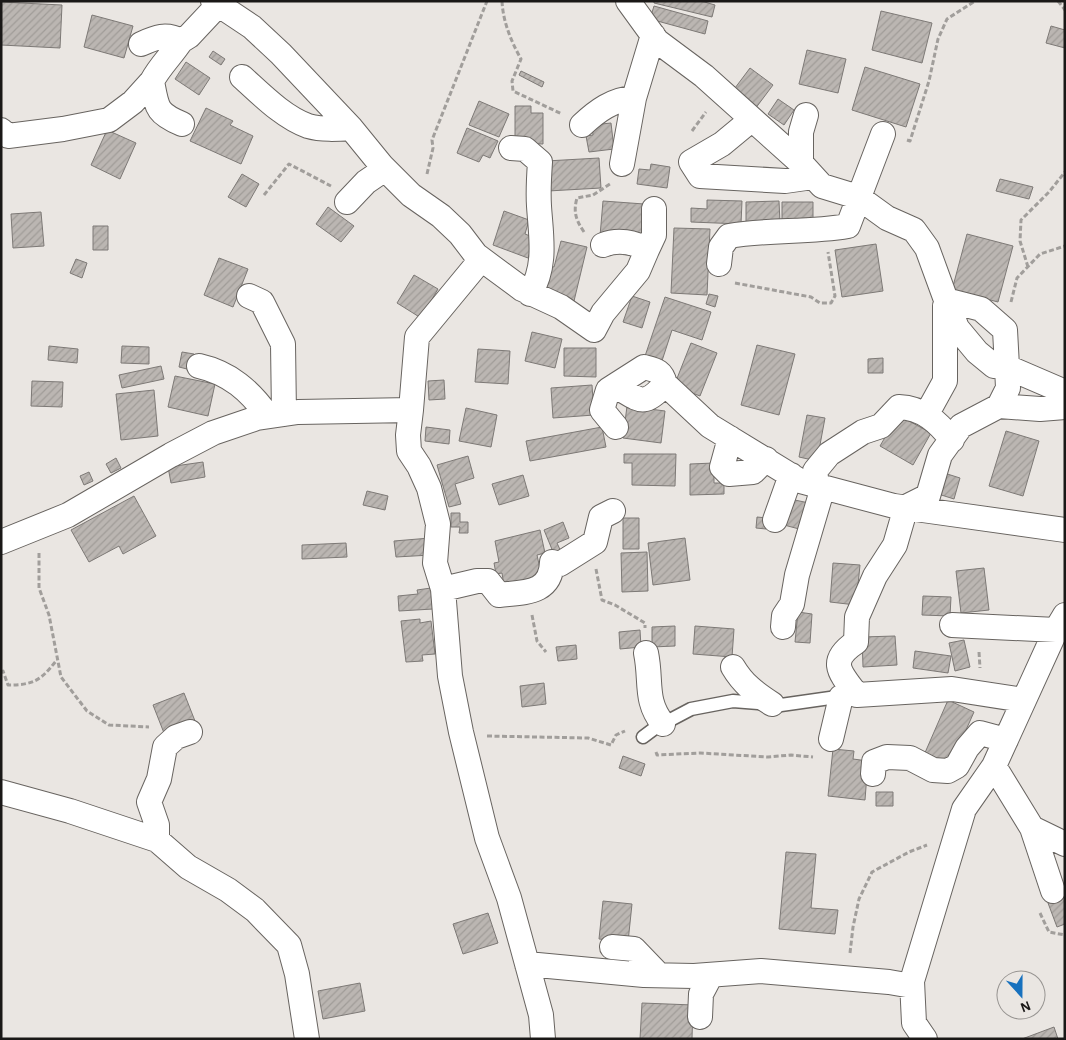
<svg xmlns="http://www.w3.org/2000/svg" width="1066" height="1040" font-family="'Alegreya Sans',sans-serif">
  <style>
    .building { fill: url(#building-hatch); stroke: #7d7976 }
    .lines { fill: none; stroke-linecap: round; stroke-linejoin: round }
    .lane-casing { stroke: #686460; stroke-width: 15 }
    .street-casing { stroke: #686460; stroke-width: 26 }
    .path { stroke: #a19e9b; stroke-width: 3; stroke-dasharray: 5 2.5; stroke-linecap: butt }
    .lane { stroke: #fff; stroke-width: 12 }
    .street { stroke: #fff; stroke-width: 24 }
  </style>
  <defs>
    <pattern id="building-hatch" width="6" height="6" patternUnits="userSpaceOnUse" patternTransform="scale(1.25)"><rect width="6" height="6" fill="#bbb6b2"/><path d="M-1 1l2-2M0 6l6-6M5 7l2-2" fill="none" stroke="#a09c98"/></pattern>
  </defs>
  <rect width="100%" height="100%" fill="#eae6e2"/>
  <path class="building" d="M654,1h47l14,4 -3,12 -58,-14z
    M1,2l61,3 -2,43 -59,-3z
    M654,6l54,15 -3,13 -55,-15z
    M881,11l51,12 -10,40 -50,-13z
    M92,15l41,11 -9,32 -40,-11z
    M1051,26l14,4v18l-19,-5z
    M807,50l39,9 -8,34 -39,-9z
    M213,51l12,8 -4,6 -12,-8z
    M186,62l24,16 -11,17 -24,-16z
    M865,67l55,17 -14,43 -54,-17z
    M750,68l23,17 -18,24 -23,-17z
    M521,71l23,11 -2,5 -23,-12z
    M778,99l16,11 -10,15 -16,-11z
    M479,101l30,13 -10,23 -30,-12z
    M515,106h16v7h12v31l-28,-1z
    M206,108l27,13 -3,4 23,11 -12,28 -51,-23z
    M611,123l3,26 -25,3 -3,-16 7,-1 -1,-10z
    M467,128l31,13 -8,17 -7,-3 -4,7 -22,-9z
    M107,130l29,13 -16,36 -29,-14z
    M599,158l2,30 -53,3 -2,-30z
    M651,164l19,3 -3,21 -30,-4 2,-15 11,1z
    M242,174l17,10 -13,23 -18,-10z
    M1000,179l33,8 -4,12 -33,-8z
    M707,200l35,1 -1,23 -50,-2v-14l16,1z
    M603,201l41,3 -3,35 -41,-3z
    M779,201l1,22 -34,2v-23z
    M782,202h31v21h-31z
    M328,207l26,19 -13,16 -25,-18z
    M504,211l25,9 -4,14 10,4 -7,20 -35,-13z
    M41,212l3,34 -31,2 -2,-34z
    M93,226h15v24h-15z
    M674,228l36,1 -3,66 -36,-2z
    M967,234l46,12 -15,56 -46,-12z
    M561,241l26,6 -13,54 -35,-7 7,-29 8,2z
    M876,244l7,47 -41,6 -7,-47z
    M219,258l29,11 -15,38 -29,-12z
    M76,259l11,4 -5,15 -12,-5z
    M414,275l24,14 -17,29 -24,-15z
    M709,294l9,2 -3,11 -9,-3z
    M632,296l18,6 -8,26 -19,-6z
    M665,297l46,15 -9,28 -30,-10 -12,37 -17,-5z
    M532,332l30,7 -7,29 -30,-7z
    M691,343l26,10 -17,43 -26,-10z
    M757,345l38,9 -16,61 -38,-10z
    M49,346l29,3 -1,14 -29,-3z
    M122,346l27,1v17l-28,-1z
    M564,348h32v29l-32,-1z
    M478,349l32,2 -2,33 -33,-2z
    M182,352l12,2 -3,16 -12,-3z
    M883,358v15h-15v-14z
    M161,366l3,13 -42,9 -3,-13z
    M175,376l40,8 -7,32 -40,-9z
    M444,380l1,19 -16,1 -1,-19z
    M32,381l31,1 -1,25 -31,-1z
    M592,385l2,30 -41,3 -2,-30z
    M154,390l4,46 -37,4 -5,-46z
    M627,406l38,5 -4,32 -38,-5z
    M466,408l31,7 -6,32 -32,-6z
    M807,415l18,3 -8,43 -18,-4z
    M898,415l33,18 -18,32 -33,-19z
    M426,427l24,3 -1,14 -24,-3z
    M602,427l4,20 -76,14 -4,-20z
    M1006,431l33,10 -16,55 -34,-10z
    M624,454h52l-1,32 -43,-1v-22h-8z
    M468,456l6,22 -19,6 6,20 -12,3 -12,-42z
    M116,458l5,10 -10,5 -5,-9z
    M203,462l2,15 -34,6 -3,-16z
    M714,463v20h10v11l-34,1v-31z
    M89,472l4,9 -9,4 -4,-9z
    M941,472l19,6 -6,21 -19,-6z
    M523,475l6,21 -30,9 -7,-21z
    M367,491l21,5 -3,14 -22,-5z
    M134,496l22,40 -33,18 -4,-8 -30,16 -18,-32z
    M790,499l19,4 -6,27 -19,-5z
    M451,513h9v9h8v11h-9l1,-6h-9z
    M757,517l10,1 -1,11 -10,-1z
    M623,518h16v31h-16z
    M563,522l6,16 -12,5 6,13 -7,3 -12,-29z
    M540,530l5,23 -8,2 5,23 -38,8 -2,-13 -6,1 -2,-11 5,-1 -4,-21z
    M430,538l1,17 -35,2 -2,-16z
    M685,538l5,42 -37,5 -5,-42z
    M346,543l1,14 -45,2v-14z
    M647,552l1,39 -26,1 -1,-39z
    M833,563l27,2 -4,40 -26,-3z
    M984,568l5,42 -28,3 -5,-42z
    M431,588l2,21 -34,2 -1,-15 20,-2 -1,-4z
    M923,596l28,1 -1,19 -28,-1z
    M798,612l14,2 -2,29 -15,-1z
    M420,619v4l11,-2 4,33 -13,1 1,6 -17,1 -5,-41z
    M675,626v20l-23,1v-20z
    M695,626l39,3 -2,28 -39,-3z
    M640,630l1,17 -21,2 -1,-17z
    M895,636l2,29 -34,2 -1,-30z
    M964,640l6,27 -15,4 -6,-28z
    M576,645l1,14 -19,2 -2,-14z
    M915,651l36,5 -3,17 -35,-5z
    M544,683l2,21 -24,3 -2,-21z
    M184,693l11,28 -31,12 -11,-28z
    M948,700l26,12 -24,54 -26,-11z
    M833,749l21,2 -1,8 15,2 -3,39 -37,-4z
    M623,756l22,8 -4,12 -22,-8z
    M876,792h17v14h-17z
    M786,852l30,2 -5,54 27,2 -3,24 -56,-5z
    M1065,897v27l-8,3 -9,-24z
    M603,901l29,3 -4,38 -29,-3z
    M488,913l10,30 -35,11 -10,-30z
    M360,983l5,28 -42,8 -5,-28z
    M642,1003l51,2 -1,34h-52z
    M1054,1027l4,12h-36z"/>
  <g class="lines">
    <g class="lane-casing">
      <path id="lane" d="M643,737l12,-9 36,-19 42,-8 48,4 63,-9"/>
    </g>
    <g class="street-casing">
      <path id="street" d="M213,1l39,26 29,27 70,74 31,38 29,29 30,21 19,18 16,21 46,34 39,18 33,23 9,-17 35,-42 9,-21c-13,-8 -29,-11 -44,-5
        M628,1l29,40 47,35 97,87 21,23 36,11 29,21 27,12 13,18 19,52 35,9 24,21 2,37 58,25
        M181,41c-9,14 -21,25 -29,40 5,27 4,32 30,43
        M141,44c15,-7 25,-11 40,-3l8,-5 29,-31
        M242,77c19,17 41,40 66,49 14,4 29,3 43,2
        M751,120l-29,24 -31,18 9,14 85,5 28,-4
        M582,125c15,-14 31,-26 52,-27
        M1,130l7,6 55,-7 46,-9 24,-18 19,-21
        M511,148l14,1 15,13c-1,14 -2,29 -1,44 2,31 8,59 -9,88
        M801,163v-31l5,-17
        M622,164l12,-66 19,-63
        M347,202l19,-20 19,-13
        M647,250l7,-15v-26
        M719,264l2,-17 8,-11c39,-7 79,-3 119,-10l35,-92
        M249,296l13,6 21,42 1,70
        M946,300l11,28 20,24 17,14 13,1 1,21 -9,18
        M199,366c31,7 51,25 69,50
        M615,386c24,13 28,23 50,-2l45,42 90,55 94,25 171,24
        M411,410l-3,25 1,16 10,15 10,22 9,36 -3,39 8,26 7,87 11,56 26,106 22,60 32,117 2,24
        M929,417v-7l16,-29v-75
        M616,427l-14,-17 6,-20 36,-23c12,3 18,4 21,17
        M730,438l-8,29 7,7 24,-2 13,-13
        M817,485l-2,-14 14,-17 34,-22 18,-6 18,-19c24,1 39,15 53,33
        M775,520l16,-45
        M1,542l67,-27 103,-60 42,-22 44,-15 41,-6 113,-2 6,-73 57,-69 6,-10
        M443,589l34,-8h11l11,14c26,-3 52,-1 53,-33l8,2 35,-22 6,-25 12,-6
        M952,625l104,5
        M783,627l1,-11 8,-12 5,-29 26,-88
        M646,653c6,29 -2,47 17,71
        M733,667c10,17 22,26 39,37
        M1023,700l-71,-11 -95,6c-18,-23 -29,-34 -1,-53l1,-25 18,-41 20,-31 11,-38 22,-11 12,-41 21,-29 38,-20 41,3 25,-2
        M831,739l10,-42
        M994,766l38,62 33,16
        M873,774l1,-12 13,-5 23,1 23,12 15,1 9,-5 10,-18 13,-15 26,7
        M1,792l69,19 87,29 31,27 40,23 27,20 34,35 8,29 10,65
        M1032,828l21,63
        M157,840v-15l-8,-23 10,-23 6,-32 11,-10 14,-5
        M612,947l22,2 25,26
        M527,964l117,11 50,1 67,-5 128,11 23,4
        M700,1017l1,-23 10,-19
        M925,1039l-11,-16 -2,-42 52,-172 30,-43 62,-136 9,-15"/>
    </g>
    <path class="path" d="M502,1c1,21 9,40 19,58l-9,22 1,10 49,23
      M1058,1l7,9
      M692,131l14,-19
      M907,140l3,1 19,-60 9,-42 9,-20 28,-18
      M427,174l6,-26 -1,-8 55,-139
      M264,195l25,-31 42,22
      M584,232c-8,-12 -11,-20 -7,-34l16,-3 17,-11
      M1028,267l-8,-26 1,-21 28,-28 16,-20
      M735,283l76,14 9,6h11l4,-7 -7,-44
      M1011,302l6,-24 23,-24 25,-8
      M39,553v35l10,27 12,62 26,34 22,14 40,2
      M596,569l6,31 13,5 30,18v5
      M532,615l5,26 9,11
      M979,652l1,16
      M1,672l2,-1 5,14c26,0 33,-5 48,-24
      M487,736l101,2 23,7 5,-10 9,-4
      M656,752l1,3 43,-2 68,4 23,-2 22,2
      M1040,913l9,19 16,3
      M850,953l3,-26 6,-28 13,-27 37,-20 18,-7"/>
    <use href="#lane" class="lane"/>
    <use href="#street" class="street"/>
  </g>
  <rect width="1066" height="1040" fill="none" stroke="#1a1817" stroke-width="5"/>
  <g transform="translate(1021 995) rotate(159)"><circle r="24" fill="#eae6e2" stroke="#979491"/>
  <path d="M0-4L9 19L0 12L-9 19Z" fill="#1771be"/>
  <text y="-8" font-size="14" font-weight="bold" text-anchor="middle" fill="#1a1817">N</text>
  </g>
</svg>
